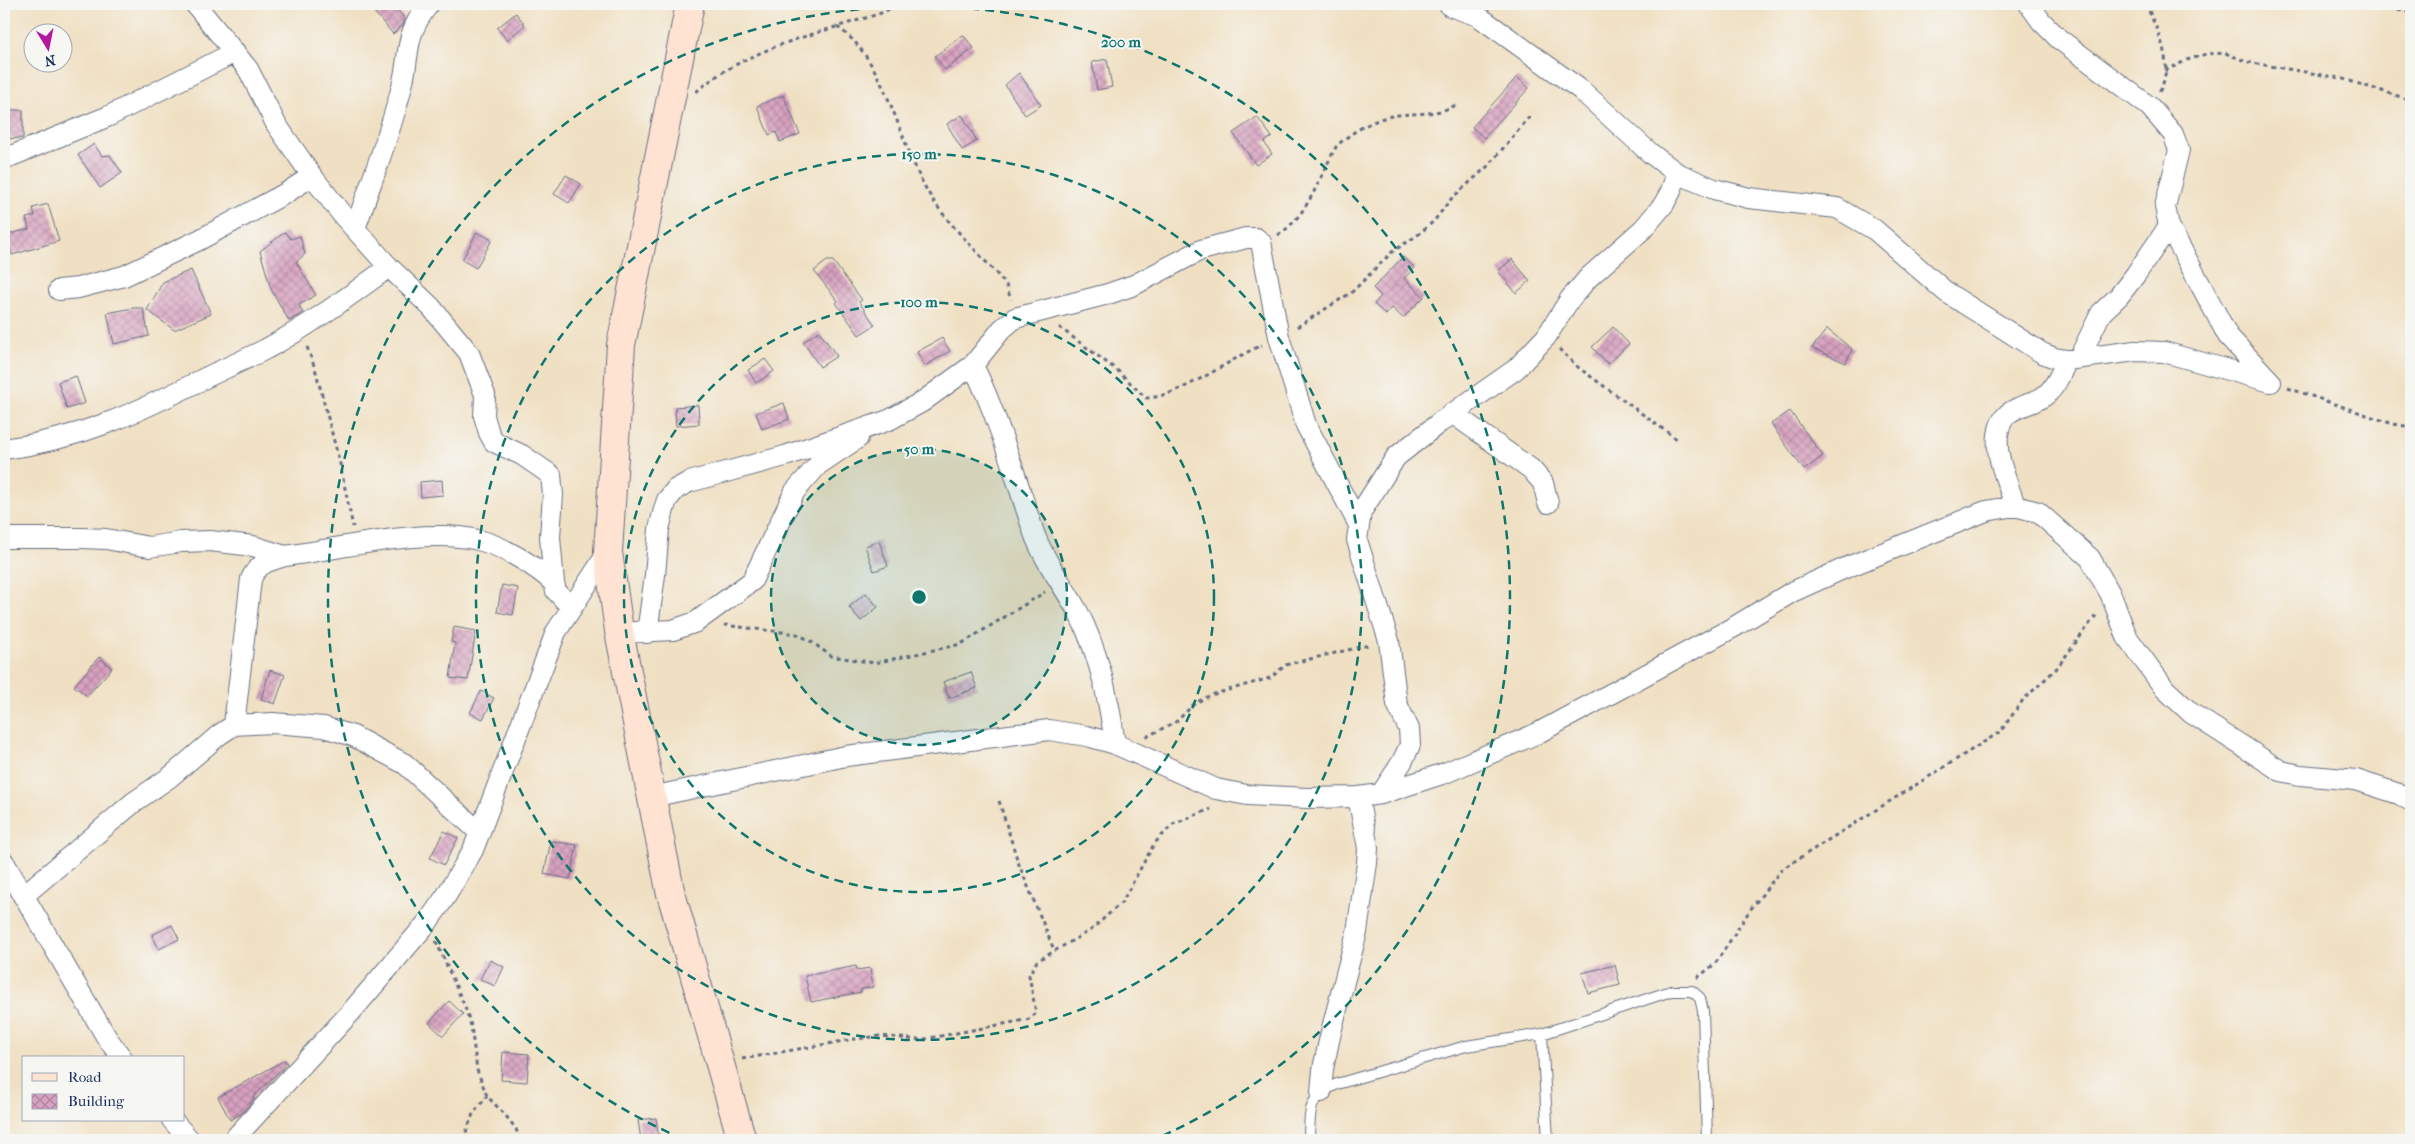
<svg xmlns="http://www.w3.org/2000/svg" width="2415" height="1144" font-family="'IM FELL French Canon',serif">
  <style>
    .building { fill: url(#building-cross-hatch) }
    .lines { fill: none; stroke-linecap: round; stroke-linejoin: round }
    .lane-casing { stroke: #666d81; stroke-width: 12 }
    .street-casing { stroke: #666d81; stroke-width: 22 }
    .secondary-casing { stroke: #666d81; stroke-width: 30 }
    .path { stroke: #666d81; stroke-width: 3; stroke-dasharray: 4 4; stroke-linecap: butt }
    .lane { stroke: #fff; stroke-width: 10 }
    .street { stroke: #fff; stroke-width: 20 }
    .secondary { stroke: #fee3d2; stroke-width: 28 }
    .ring { fill: none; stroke: #0f766e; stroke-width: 2.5; stroke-dasharray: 9 6 }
    .centre { fill: #0f766e; stroke: #f6f6f2; stroke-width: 2.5 }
    .ring-label { font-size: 15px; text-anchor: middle; font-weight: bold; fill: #0f766e; stroke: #f6f6f2; stroke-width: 4; stroke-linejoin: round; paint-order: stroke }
  </style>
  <defs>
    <pattern id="building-cross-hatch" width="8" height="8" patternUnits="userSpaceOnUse" patternTransform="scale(1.25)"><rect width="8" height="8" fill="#d8a1bf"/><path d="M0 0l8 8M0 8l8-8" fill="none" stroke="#ae849e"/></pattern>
  </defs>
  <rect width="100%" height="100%" fill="#f6f6f2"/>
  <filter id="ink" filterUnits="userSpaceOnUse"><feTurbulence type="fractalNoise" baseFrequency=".02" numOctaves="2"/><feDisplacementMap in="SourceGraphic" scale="10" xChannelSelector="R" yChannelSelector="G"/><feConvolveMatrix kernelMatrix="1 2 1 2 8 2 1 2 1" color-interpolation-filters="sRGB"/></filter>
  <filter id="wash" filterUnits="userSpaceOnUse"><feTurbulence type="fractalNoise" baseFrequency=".0096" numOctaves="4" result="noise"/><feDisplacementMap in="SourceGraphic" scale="20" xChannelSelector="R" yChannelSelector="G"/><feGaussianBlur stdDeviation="1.12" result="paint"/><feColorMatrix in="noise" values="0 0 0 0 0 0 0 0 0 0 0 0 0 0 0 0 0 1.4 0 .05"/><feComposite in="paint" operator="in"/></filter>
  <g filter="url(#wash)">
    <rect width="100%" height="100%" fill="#f0e0c3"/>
    <g id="blocks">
      <path class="building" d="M381,4h11l13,15 -3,7 -9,8 -20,-23z
        M516,13l9,12 -18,15 -10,-12z
        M963,35l11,13 -29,22 -10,-14z
        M1107,59l5,28 -15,3 -5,-28z
        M1019,73l22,32 -16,10 -20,-30z
        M1517,77l12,11 -45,50 -12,-11z
        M783,95l17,39 -20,8 -4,-10 -7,3 -12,-29z
        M4,110h19v28l-19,1z
        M962,115l15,26 -15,9 -15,-26z
        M1257,117l15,20 -8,5 8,12 -16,11 -23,-32z
        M94,144l8,12 8,-1 12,18 -22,15 -22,-33z
        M566,175l15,9 -12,19 -15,-9z
        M48,204l11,37 -47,14 -6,-20 23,-6 -3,-11 9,-2 -2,-8z
        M285,232l6,7 9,-3 5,18 -9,8 20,33 -17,10 4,8 -14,8 -18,-32 -11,-38z
        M477,232l15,8 -16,28 -14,-8z
        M1403,257l12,11 -11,10 20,19 -21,21 -11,-10 -6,7 -12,-11 7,-8 -8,-8z
        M1512,259l18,22 -14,12 -18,-22z
        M827,261h6l29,39 -3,2 16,23 -16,10 -23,-32 2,-2 -24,-30z
        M191,270l20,44 -37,16 -27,-20 16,-28z
        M133,308h10l6,28 -35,8 -7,-31z
        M1613,327l16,17 -21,20 -16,-17z
        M1827,329l25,20 -6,14 -34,-15z
        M819,331l18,25 -17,11 -17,-25z
        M942,338l8,13 -25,15 -8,-14z
        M765,359l9,12 -18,12 -8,-13z
        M76,376l9,27 -18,6 -9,-27z
        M784,403l5,16 -27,10 -6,-16z
        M698,405l1,19 -23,2 -1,-19z
        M1790,411l33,45 -19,14 -33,-46z
        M442,480l1,15 -22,2 -1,-15z
        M879,541l9,25 -14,5 -9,-25z
        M502,585l16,3 -5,27 -16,-3z
        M866,593l12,14 -17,14 -12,-14z
        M454,627l22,4 -8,49 -18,-2 5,-35 -4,-1z
        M99,657l13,11 -25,28 -13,-10z
        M270,670l15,5 -10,29 -14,-5z
        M971,672l6,16 -28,10 -6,-16z
        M481,691l13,7 -11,21 -13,-6z
        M444,831l14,7 -14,27 -14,-7z
        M551,841l26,4 -7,34 -26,-5z
        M172,925l7,14 -20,10 -7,-14z
        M490,960l14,7 -9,19 -15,-7z
        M1615,965l5,20 -32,8 -6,-20z
        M856,966l1,4 13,-2 3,19 -12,2v3l-50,10 -6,-26z
        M449,1001l14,13 -20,22 -14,-13z
        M503,1052l26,2 -2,28 -26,-2z
        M285,1060l2,4 -34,33 1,2 -13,15 -11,6 -12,-23z
        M656,1118l3,22h-18l-3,-20z"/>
    </g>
  </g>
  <g filter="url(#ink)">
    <use href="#blocks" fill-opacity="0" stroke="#666d81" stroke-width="1"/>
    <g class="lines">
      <g class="lane-casing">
        <path id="lane" d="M1542,1034l6,106
          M1309,1140c1,-30 -2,-42 28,-56l129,-38 76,-12 129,-43h21l8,7 3,13 4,129"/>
      </g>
      <g class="street-casing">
        <path id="street" d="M195,4l53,65 28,55 36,52 32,41 45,50 42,40 38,46 16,42 -1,21 5,17 5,9 28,13 29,20 2,20 -3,42 4,46 2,8 15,16
          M2029,4l12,17 18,18 91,68 23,27 6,16 -14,57 4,19 59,110 43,46
          M1450,6l28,10 103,74 69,63 27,20 37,16 35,9 88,10 38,22 71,62 96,61 13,5 12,2 68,-9 29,1 107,30
          M4,159l105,-43 126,-64
          M355,229c16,-47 35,-94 47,-143 9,-36 1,-49 27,-82
          M59,290l19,-2 46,-12 75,-36 87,-47 26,-17
          M2079,358l22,-45 18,-17 17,-22 33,-48
          M973,365c26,54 42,111 61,168 10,28 30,53 44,79 21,41 31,86 37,132
          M1452,413l79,56 12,14 5,20
          M4,449c77,-10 135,-37 203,-72 19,-9 39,-18 59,-28 43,-23 83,-53 123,-82
          M2015,506c-6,-21 -20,-48 -17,-71 4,-33 32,-25 50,-42 9,-9 14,-22 19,-33
          M4,538h77l25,1 43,8 32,-5 29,-1 43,5 32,10
          M634,632l39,-2 23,-8 56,-41 43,-90 23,-26 40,-27
          M647,633l8,-58 4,-46 5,-20 3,-9 9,-11 13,-7 96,-26 104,-36 33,-18 51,-37 29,-36 13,-11 93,-24 26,-9 67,-35 45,-12h10l5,4 18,95 27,88 53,100
          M234,725l17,-146c7,-16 18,-18 34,-23 56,-7 142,-30 197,-15 22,6 55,26 72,42
          M1381,794l21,-32 8,-17 -1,-16 -12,-25 -8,-63 -32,-101 4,-28 35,-55 43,-34 77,-54 30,-32 24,-38 19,-22 54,-48 21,-25 7,-13 6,-18
          M651,797l195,-41 203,-26 38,6 28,8 101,45 31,6 60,3 51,-1 23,-3 64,-21 93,-40 196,-106 58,-35 51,-23 143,-58 29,-5 23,6 52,46 21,37 16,42 38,52 26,24 90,58 19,4 56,5 43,14 12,7
          M4,862l103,176 15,20
          M23,896l111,-94 36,-25 49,-42 15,-10 39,-2 51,4 29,9 52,28 75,69
          M1321,1092l2,-23 8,-37 26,-100 10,-69 1,-15 -10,-51
          M172,1120l18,20
          M233,1140l118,-128 76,-89 19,-27 27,-46 83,-218 52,-80"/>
      </g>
      <g class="secondary-casing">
        <path id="secondary" d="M690,4l-69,341 -13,207 11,79 51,259 72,250"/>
      </g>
      <path class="path" d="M2146,4c11,27 30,59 13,88
        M2350,6l31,2 30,4
        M837,27c47,30 61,110 87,158 20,38 56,67 82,100l5,15
        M2165,71l22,-11 19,-6 19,-1 22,9 93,16 71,22
        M696,92c53,-46 123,-58 188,-80l13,-8
        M1278,235c30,-19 41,-57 58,-88 14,-15 41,-30 62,-32 21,-2 39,0 58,-10
        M1059,327l59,44 28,27c35,-1 83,-39 116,-53
        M1297,327l55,-35 40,-40 27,-18 15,-13 17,-22 37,-33 44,-52
        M307,347l8,21 25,96 13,63
        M1559,349l20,19 99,72
        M2288,388l105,36 18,3
        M724,625l73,9 12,6 22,16 44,7 86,-19 84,-52
        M1146,737l31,-16 18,-18 16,-8 59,-17 16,-13 7,-2 76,-18
        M999,801l19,61 36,88
        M436,941l29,66 6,19 6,44 10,26 19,20 10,13 4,11
        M1697,978l18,-14 35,-54 32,-41 218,-137 23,-32 33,-31 41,-55
        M742,1059l113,-20 26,-3 39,4 110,-21 6,-6 -7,-38 8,-14 54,-31 31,-28 32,-58 19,-20 38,-15
        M463,1140l10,-26 14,-18"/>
      <use href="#lane" class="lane"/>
      <use href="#street" class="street"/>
      <use href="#secondary" class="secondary"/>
    </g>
  </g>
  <circle cx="919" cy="597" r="148" fill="#0f766e" fill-opacity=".12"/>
  <g class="ring">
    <circle cx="919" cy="597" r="148"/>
    <circle cx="919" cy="597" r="295"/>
    <circle cx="919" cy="597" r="443"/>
    <path d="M683 1139A591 591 0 1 1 1155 1139"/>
  </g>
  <circle cx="919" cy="597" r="8" class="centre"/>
  <g class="ring-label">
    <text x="1121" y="47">200 m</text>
    <text x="919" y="159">150 m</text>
    <text x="919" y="307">100 m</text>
    <text x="919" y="454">50 m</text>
  </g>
  <rect width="2415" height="1144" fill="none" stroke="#f6f6f2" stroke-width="20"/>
  <rect x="22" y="1056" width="162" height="65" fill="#f6f6f2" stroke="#9ea6b7"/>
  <rect x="32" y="1073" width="25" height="8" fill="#fee3d2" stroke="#9ea6b7"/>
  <text x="68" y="1082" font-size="15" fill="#1b2f5e">Road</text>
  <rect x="32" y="1094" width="25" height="15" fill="url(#building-cross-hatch)" stroke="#9ea6b7"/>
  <text x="68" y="1106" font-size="15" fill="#1b2f5e">Building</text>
  <g transform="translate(48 48) rotate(170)"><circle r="24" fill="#f6f6f2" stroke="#9ea6b7"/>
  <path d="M0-4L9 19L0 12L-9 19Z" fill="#b5179e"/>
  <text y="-8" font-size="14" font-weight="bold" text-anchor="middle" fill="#1b2f5e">N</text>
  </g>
</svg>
